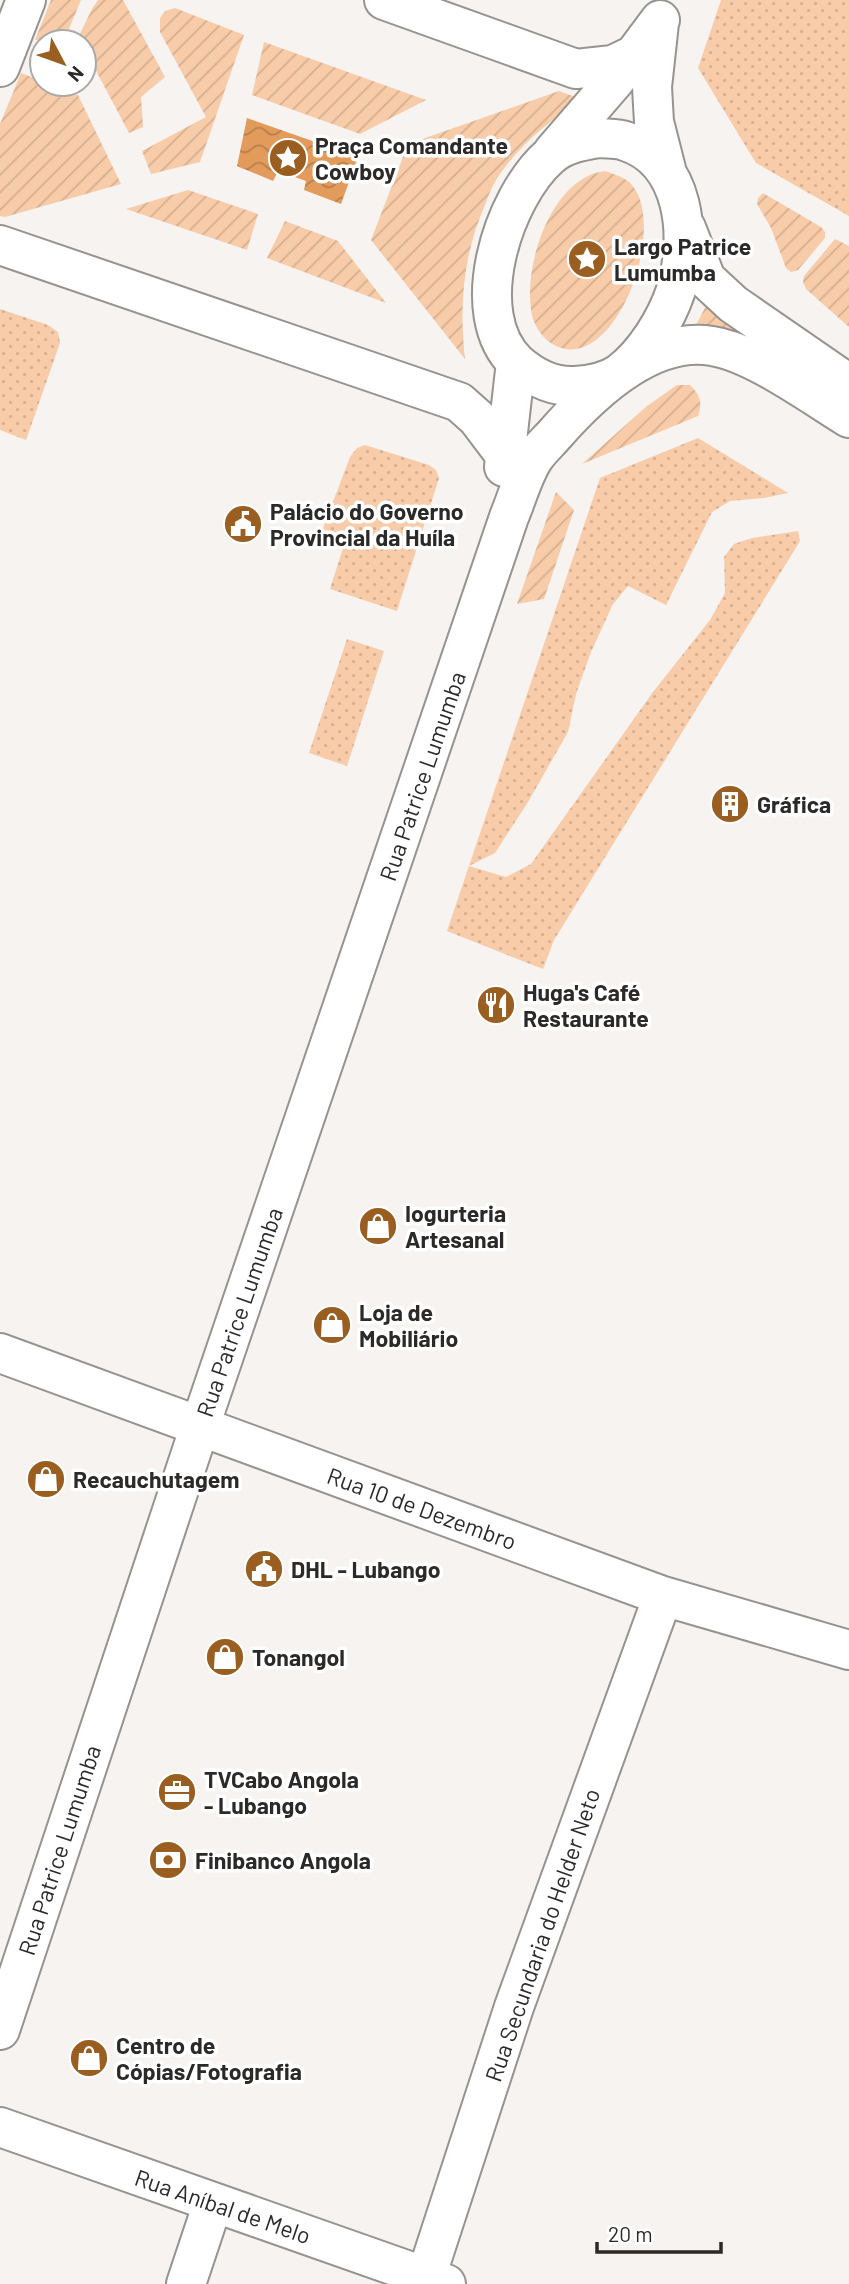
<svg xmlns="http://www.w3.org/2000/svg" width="849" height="2284" font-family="Barlow,sans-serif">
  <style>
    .grass { fill: url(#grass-dots) }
    .garden { fill: url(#garden-furrows) }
    .water { fill: url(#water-waves) }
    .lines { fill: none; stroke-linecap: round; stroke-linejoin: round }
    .minor-casing { stroke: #969390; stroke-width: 42 }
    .major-casing { stroke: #969390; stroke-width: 42 }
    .minor { stroke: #fff; stroke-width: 38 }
    .major { stroke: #fff; stroke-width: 38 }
    .labels { text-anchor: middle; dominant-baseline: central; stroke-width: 7; stroke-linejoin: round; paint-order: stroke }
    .poi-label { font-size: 23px; font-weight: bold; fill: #2b2a29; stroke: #fff; text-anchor: start }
    .street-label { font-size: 23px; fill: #2b2a29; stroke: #fff }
  </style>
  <defs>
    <pattern id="grass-dots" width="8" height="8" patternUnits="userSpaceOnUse" patternTransform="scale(1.75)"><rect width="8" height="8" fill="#f8cca9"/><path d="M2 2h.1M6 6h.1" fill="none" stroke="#d5af91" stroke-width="1.8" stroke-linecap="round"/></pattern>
    <pattern id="garden-furrows" width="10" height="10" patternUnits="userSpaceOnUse" patternTransform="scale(1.75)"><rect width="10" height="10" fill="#f8cca9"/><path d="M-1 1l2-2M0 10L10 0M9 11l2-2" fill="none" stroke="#d5af91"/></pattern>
    <pattern id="water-waves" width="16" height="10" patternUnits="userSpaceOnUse" patternTransform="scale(1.75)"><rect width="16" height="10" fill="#e39b5b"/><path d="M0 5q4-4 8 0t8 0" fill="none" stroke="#b87f4b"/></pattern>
  </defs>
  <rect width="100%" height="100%" fill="#f6f3f0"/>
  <path class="grass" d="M721,0h128v216l-93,-53 -58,-95z
    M0,309l48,16 10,7 2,11 -34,97 -26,-10z
    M698,438l90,55 -24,5 -34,3 -18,11 -46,93 -38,-19 -15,18 -22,48 -15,42 -8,38 -40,70 -33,51 -26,13 37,11 25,-13 122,-172 57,-72 15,-27 -1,-36 10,-13 18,-6 46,-7 2,10 -246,399 -11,29 -96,-38 153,-453z
    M365,445l64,20 7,5 3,8 -42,133 -67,-22 13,-41 -24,-9 31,-82 7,-9z
    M347,639l37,12 -37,115 -38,-13z"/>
  <path class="garden" d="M51,0h30l-13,31 -8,11 -25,-2z
    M98,0h25l42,77 -24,20 2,30 -14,6 -36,-68 -9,-3v-20h-8l16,-33z
    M175,8l69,27 -44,127 -49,12 -9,-23 64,-34 -46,-85v-14l5,-7z
    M264,42l162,58 -66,34 -108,-39z
    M21,73l21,8v3h7l29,11 43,89 -116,33 -5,-1v-92z
    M559,91l22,8c-32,22 -64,48 -85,81 -5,8 -8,17 -11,25 -22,50 -26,100 -20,154l-94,-119 37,-96z
    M605,171c8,3 17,5 24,11 42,38 -12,192 -73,164 -11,-5 -19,-16 -23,-27 -13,-47 17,-142 72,-148z
    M188,190l70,24 -11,36 -121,-41z
    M763,193l58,34 4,5v6l-27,32 -7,2 -5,-4 -15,-40 -14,-24 1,-6z
    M285,221l53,20 48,62 -119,-45z
    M835,239l14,7v81l-43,-38 -3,-7 1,-6z
    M708,302l50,40c-24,-11 -35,-19 -63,-15z
    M677,385h13c10,10 13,17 8,31l-116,48 65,-58z
    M556,492l18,18 -30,89 -27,5z"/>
  <path class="water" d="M247,118l111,39 -17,47 -37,-14 2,-9 -28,-10 -5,10 -36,-15z"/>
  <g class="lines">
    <g class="minor-casing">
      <path id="minor" d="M384,0l192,69 37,-4 21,-10
        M659,23l-7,64 2,35 12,47
        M599,138c8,1 18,0 26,3 61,19 67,97 51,149 -10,30 -31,64 -56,83 -13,9 -30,12 -45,13 -22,1 -42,-9 -58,-23 -52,-49 -14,-166 33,-207 13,-12 31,-15 49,-18z
        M553,152l63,-73 44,-59
        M686,228l20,51 27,25 116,80
        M0,245l459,157 18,16 28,37
        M504,467l12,-105
        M0,1353l663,243 186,54
        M0,2030l200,-604 309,-909c8,-19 14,-42 25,-59 6,-9 15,-17 21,-24 38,-43 96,-98 157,-88 41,6 101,50 137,72
        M0,2127l446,157
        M426,2277l88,-270 149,-411
        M186,2284l27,-81"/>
    </g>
    <g class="major-casing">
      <path id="major" d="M0,67l26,-67"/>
    </g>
    <use href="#minor" class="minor"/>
    <use href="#major" class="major"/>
  </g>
  <defs>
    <g id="sight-disc" transform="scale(2.0125)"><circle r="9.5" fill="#9a5e21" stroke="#fff"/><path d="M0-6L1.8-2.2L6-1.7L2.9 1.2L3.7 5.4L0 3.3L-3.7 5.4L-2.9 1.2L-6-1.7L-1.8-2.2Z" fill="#fff"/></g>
    <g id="civic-disc" transform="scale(2.0125)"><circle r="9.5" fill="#9a5e21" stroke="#fff"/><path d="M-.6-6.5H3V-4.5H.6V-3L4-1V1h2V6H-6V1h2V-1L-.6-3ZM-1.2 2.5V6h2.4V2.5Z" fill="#fff"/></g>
    <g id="building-disc" transform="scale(2.0125)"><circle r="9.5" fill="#9a5e21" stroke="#fff"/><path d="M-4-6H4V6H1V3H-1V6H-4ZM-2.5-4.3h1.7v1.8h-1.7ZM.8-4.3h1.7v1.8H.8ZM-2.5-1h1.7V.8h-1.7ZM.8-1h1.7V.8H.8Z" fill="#fff"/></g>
    <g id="restaurant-disc" transform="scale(2.0125)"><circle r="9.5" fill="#9a5e21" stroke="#fff"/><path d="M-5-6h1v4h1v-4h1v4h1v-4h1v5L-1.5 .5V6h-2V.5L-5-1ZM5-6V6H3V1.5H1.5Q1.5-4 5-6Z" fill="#fff"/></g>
    <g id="shop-disc" transform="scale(2.0125)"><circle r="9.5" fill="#9a5e21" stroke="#fff"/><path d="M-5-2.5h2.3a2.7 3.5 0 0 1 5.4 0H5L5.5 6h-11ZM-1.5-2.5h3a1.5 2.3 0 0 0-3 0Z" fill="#fff"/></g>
    <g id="office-disc" transform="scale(2.0125)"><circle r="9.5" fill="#9a5e21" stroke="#fff"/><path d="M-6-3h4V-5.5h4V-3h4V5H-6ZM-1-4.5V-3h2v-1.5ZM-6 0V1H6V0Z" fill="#fff"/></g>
    <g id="bank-disc" transform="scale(2.0125)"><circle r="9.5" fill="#9a5e21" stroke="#fff"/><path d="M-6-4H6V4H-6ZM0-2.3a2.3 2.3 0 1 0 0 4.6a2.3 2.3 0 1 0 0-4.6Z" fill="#fff"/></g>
  </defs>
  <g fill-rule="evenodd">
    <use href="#sight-disc" x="288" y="158"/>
    <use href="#sight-disc" x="587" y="259"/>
    <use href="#civic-disc" x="243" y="524"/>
    <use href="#building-disc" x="730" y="804"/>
    <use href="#restaurant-disc" x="496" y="1005"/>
    <use href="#shop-disc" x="378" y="1226"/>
    <use href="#shop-disc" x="332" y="1325"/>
    <use href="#shop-disc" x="46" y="1479"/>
    <use href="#civic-disc" x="264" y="1569"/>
    <use href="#shop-disc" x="225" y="1657"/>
    <use href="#office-disc" x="177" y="1792"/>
    <use href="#bank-disc" x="168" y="1860"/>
    <use href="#shop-disc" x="89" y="2058"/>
  </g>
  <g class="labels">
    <g class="poi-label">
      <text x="315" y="145">Praça Comandante<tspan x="315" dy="26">Cowboy</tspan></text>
      <text x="614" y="246">Largo Patrice<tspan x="614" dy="26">Lumumba</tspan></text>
      <text x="270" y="511">Palácio do Governo<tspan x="270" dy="26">Provincial da Huíla</tspan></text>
      <text x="757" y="804">Gráfica</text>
      <text x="523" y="992">Huga's Café<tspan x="523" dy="26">Restaurante</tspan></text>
      <text x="405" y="1213">Iogurteria<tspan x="405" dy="26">Artesanal</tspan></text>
      <text x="359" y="1312">Loja de<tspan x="359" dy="26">Mobiliário</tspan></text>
      <text x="73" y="1479">Recauchutagem</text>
      <text x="291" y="1569">DHL - Lubango</text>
      <text x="252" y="1657">Tonangol</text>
      <text x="204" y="1779">TVCabo Angola<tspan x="204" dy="26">- Lubango</tspan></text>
      <text x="195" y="1860">Finibanco Angola</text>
      <text x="116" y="2045">Centro de<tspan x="116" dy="26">Cópias/Fotografia</tspan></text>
    </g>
    <g class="street-label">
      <text transform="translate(422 776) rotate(-71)">Rua Patrice Lumumba</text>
      <text transform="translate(239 1312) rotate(-71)">Rua Patrice Lumumba</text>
      <text transform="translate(422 1508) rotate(20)">Rua 10 de Dezembro</text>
      <text transform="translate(59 1850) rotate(-72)">Rua Patrice Lumumba</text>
      <text transform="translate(542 1935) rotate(-71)">Rua Secundaria do Helder Neto</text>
      <text transform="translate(223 2206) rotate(19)">Rua Aníbal de Melo</text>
    </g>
  </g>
  <g transform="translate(63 63) rotate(131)"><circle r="33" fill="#ffffff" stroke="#aaaaa9" stroke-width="2"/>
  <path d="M0-5L12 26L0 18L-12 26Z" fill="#9a5e21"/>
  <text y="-10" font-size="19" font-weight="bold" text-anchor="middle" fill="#2b2a29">N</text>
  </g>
  <path d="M597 2242v10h124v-10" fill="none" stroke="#2b2a29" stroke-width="3.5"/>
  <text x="608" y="2242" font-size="21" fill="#2b2a29" stroke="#ffffff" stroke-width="5" paint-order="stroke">20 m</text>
</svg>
